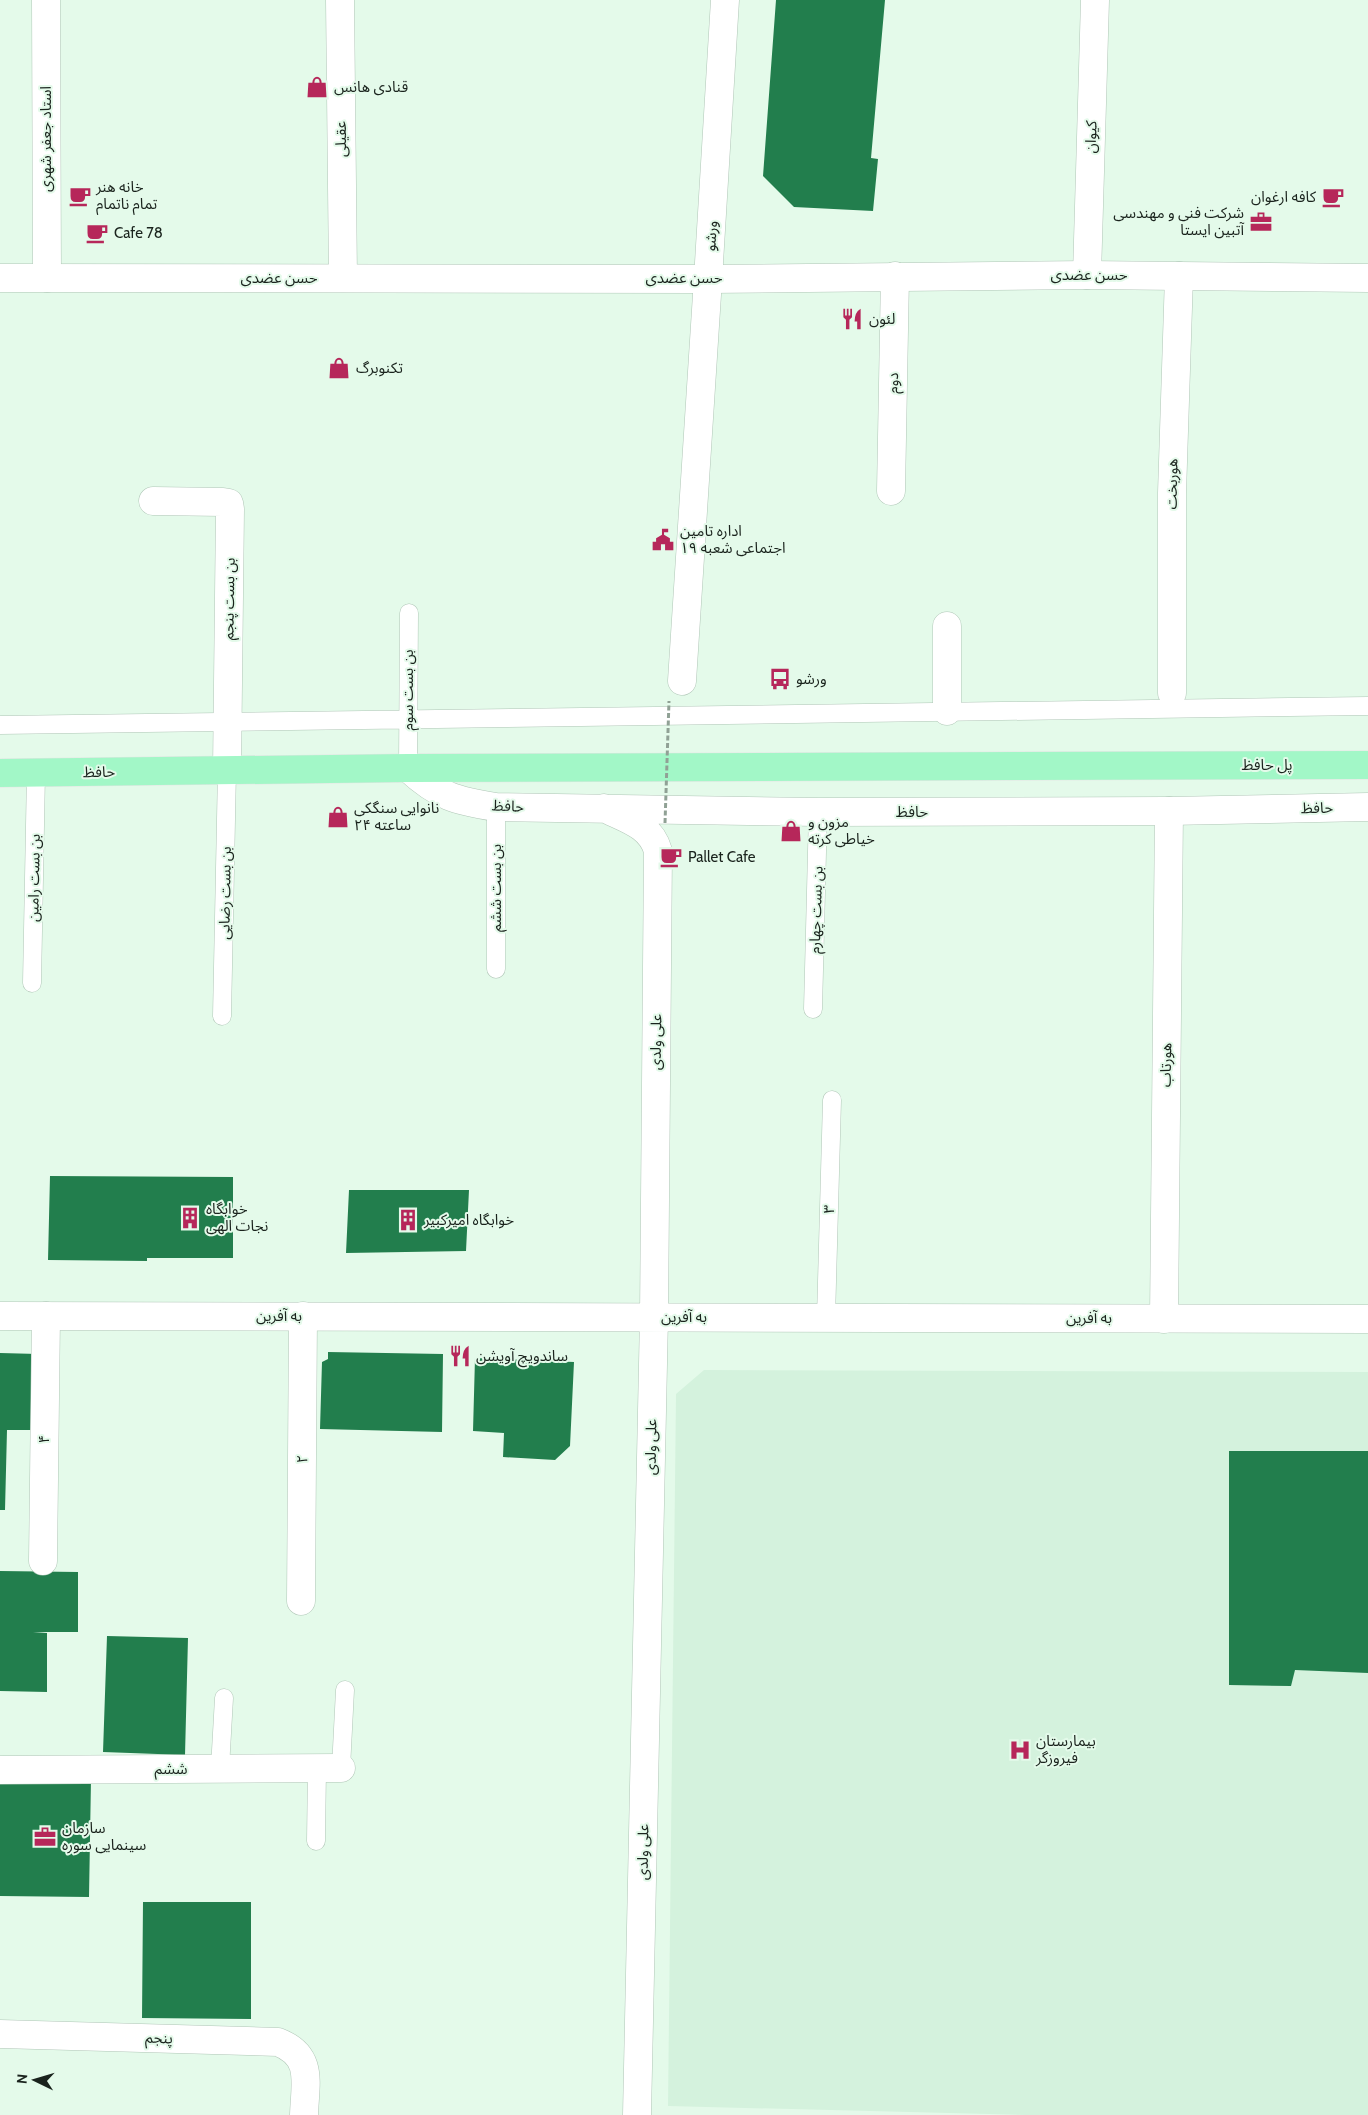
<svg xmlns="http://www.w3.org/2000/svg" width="1368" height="2115" font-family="Cabin,'Noto Sans Arabic',sans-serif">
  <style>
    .built { fill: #d4f2dd }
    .building { fill: #227e4d }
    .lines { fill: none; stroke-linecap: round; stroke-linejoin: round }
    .lane-casing { stroke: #b0c6b7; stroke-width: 19 }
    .street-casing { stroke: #b0c6b7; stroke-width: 29 }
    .secondary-casing { stroke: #b0c6b7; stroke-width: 29 }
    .primary-casing { stroke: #e4e5e4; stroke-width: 29 }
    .lane { stroke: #fff; stroke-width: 18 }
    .street { stroke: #fff; stroke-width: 28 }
    .secondary { stroke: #fff; stroke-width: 28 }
    .primary { stroke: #a2f7c7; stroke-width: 28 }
    .path-bridge { stroke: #90a195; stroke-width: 3; stroke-dasharray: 5 2.5; stroke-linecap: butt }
    .labels { text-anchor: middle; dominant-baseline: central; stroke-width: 4; stroke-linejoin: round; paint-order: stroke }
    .poi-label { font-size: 15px; fill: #1a231d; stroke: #e4faea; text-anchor: start }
    .street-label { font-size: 15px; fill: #1a231d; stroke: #e4faea }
  </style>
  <rect width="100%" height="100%" fill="#e4faea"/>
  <path class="built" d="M704,1370l664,2v743h-342l-358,-9 8,-712z"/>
  <path class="building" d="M776,0h109l-14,158 7,1 -5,52 -79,-4 -31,-31z
    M50,1176l183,1v81h-86v-15v18l-99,-1z
    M349,1190h120l-3,61 -120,2z
    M328,1352l115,2 -1,78 -122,-3 2,-67 6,-3z
    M0,1353l38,1 -1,76h-30l-2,80h-5z
    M475,1358l99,4 -4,84 -15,14 -52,-3 1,-24 -31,-2z
    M1229,1451h139v222l-73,-3 -4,16 -62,-1z
    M0,1571l78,1v60h-45l14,1v59l-47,-1z
    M107,1636l81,2 -3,117 -82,-3z
    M0,1778l91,1 -2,118 -89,-1z
    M143,1902h108v117l-109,-1z"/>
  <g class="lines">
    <g class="lane-casing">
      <path id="lane" d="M0,725l1368,-19
        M408,768l1,-155
        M496,807v162
        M32,983l4,-210
        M813,1009l5,-197
        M222,1016l5,-246
        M826,1318l6,-218
        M220,1768l4,-70
        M341,1768l4,-78
        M316,1841l1,-73"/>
    </g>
    <g class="street-casing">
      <path id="street" d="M46,0l1,278
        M340,0l3,278
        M1087,275l8,-275
        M891,491l4,-215
        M153,501l70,1 6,1 1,6 -3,261
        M947,626v85
        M682,681l26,-402
        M1172,693v-200l7,-217
        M1164,1319l5,-508
        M43,1561l3,-245
        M301,1601l2,-285
        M0,1770l341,-2
        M0,2034l278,8c36,14 27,41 26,73"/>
    </g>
    <g class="secondary-casing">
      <path id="secondary" d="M0,278l708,1 379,-4 281,3
        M708,279l17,-279
        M408,768c30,28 48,33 88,39l322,5 351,-1 199,-4
        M604,808c22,11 47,17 54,43l-4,466 -17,798
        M0,1316l1368,3"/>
    </g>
    <g class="primary-casing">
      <path id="primary" d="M0,773l408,-5 960,-3"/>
    </g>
    <use href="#lane" class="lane"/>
    <use href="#street" class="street"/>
    <use href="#secondary" class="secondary"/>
    <use href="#primary" class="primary"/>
    <path class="path-bridge" d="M665,823l4,-122"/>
  </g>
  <defs>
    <g id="shop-bare" transform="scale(1.725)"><path d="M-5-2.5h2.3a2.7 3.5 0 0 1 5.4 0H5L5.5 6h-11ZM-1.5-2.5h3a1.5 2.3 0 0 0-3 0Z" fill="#b6275a" stroke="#e4faea" stroke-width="2.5" paint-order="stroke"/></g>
    <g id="cafe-bare" transform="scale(1.725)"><path d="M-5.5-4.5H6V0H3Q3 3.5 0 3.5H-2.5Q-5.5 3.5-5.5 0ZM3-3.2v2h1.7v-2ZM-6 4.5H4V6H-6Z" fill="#b6275a" stroke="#e4faea" stroke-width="2.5" paint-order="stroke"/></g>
    <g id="office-bare" transform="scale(1.725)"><path d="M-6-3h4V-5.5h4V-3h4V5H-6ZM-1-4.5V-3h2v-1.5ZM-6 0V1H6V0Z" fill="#b6275a" stroke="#e4faea" stroke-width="2.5" paint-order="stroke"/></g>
    <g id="restaurant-bare" transform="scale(1.725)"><path d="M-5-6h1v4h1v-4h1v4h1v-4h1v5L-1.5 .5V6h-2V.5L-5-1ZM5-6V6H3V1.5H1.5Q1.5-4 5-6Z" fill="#b6275a" stroke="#e4faea" stroke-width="2.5" paint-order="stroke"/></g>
    <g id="civic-bare" transform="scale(1.725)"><path d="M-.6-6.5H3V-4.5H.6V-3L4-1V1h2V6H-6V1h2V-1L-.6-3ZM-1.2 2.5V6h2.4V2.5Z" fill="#b6275a" stroke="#e4faea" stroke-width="2.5" paint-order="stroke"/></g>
    <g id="bus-bare" transform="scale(1.725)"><path d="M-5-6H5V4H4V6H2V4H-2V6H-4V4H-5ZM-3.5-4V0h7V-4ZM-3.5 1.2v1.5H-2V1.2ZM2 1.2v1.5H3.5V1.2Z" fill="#b6275a" stroke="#e4faea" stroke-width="2.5" paint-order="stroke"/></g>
    <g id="building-bare" transform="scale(1.725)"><path d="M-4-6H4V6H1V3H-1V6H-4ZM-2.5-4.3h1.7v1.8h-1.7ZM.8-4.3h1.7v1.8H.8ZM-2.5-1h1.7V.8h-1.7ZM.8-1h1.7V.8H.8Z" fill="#b6275a" stroke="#e4faea" stroke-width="2.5" paint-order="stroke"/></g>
    <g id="hospital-bare" transform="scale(1.725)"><path d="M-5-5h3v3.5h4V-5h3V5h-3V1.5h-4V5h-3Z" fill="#b6275a" stroke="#e4faea" stroke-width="2.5" paint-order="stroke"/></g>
  </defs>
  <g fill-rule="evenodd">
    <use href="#shop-bare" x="317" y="87"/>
    <use href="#cafe-bare" x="80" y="196"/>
    <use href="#cafe-bare" x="1333" y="197"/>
    <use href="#office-bare" x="1261" y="222"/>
    <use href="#cafe-bare" x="97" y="233"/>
    <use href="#restaurant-bare" x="852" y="319"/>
    <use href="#shop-bare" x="339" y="368"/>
    <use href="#civic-bare" x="663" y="540"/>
    <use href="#bus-bare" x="780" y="679"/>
    <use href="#shop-bare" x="338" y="817"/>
    <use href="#shop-bare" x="791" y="831"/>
    <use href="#cafe-bare" x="671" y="857"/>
    <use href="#building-bare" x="190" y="1218"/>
    <use href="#building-bare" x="408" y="1220"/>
    <use href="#restaurant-bare" x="460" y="1356"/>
    <use href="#hospital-bare" x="1020" y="1750"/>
    <use href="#office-bare" x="45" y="1837"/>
  </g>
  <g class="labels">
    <g class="poi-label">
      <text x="334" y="87">قنادی هانس</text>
      <text x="96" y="187">خانه هنر<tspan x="96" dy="17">تمام ناتمام</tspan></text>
      <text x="1316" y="197" text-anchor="end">کافه ارغوان</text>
      <text x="1244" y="213" text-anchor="end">شرکت فنی و مهندسی<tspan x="1244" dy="17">آتبین ایستا</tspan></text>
      <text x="114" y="233">Cafe 78</text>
      <text x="869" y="319">لئون</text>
      <text x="356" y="368">تکنوبرگ</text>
      <text x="680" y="531">اداره تامین<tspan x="680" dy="17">اجتماعی شعبه ۱۹</tspan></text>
      <text x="796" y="679">ورشو</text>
      <text x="354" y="808">نانوایی سنگکی<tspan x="354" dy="17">۲۴ ساعته</tspan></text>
      <text x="808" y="822">مزون و<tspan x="808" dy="17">خیاطی کرته</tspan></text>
      <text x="688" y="857">Pallet Cafe</text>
      <text x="206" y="1209">خوابگاه<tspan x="206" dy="17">نجات الهی</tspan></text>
      <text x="424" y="1220">خوابگاه امیرکبیر</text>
      <text x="476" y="1356">ساندویچ آویشن</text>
      <text x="1036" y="1741">بیمارستان<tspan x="1036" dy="17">فیروزگر</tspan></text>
      <text x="62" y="1828">سازمان<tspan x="62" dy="17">سینمایی سوره</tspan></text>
    </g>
    <g class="street-label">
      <text transform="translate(1091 137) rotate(-88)">کیوان</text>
      <text transform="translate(46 139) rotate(-90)">استاد جعفر شهری</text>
      <text transform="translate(341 139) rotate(-91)">عقیلی</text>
      <text transform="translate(711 236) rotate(-86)">ورشو</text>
      <text x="1089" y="275">حسن عضدی</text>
      <text x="279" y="278">حسن عضدی</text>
      <text x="684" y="278">حسن عضدی</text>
      <text transform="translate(893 383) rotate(-89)">دوم</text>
      <text transform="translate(1172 484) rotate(-89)">هوربخت</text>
      <text transform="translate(229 599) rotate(-89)">بن بست پنجم</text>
      <text transform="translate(408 690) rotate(-90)">بن بست سوم</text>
      <text x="1267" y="765">پل حافظ</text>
      <text transform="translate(99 772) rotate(-1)">حافظ</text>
      <text transform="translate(508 806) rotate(3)">حافظ</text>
      <text transform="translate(1317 808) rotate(-1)">حافظ</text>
      <text x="912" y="812">حافظ</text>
      <text transform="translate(34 878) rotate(-89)">بن بست رامین</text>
      <text transform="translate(496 888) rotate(-90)">بن بست ششم</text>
      <text transform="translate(225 893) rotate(-89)">بن بست رضایی</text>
      <text transform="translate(816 910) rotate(-88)">بن بست چهارم</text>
      <text transform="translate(656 1042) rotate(-89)">علی ولدی</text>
      <text transform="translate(1166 1065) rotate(-89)">هورتاب</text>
      <text transform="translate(829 1209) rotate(-89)">۳</text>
      <text x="279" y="1316">به آفرین</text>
      <text x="684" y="1317">به آفرین</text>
      <text x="1089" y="1318">به آفرین</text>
      <text transform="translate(44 1439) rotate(-89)">۴</text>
      <text transform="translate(651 1447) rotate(-89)">علی ولدی</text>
      <text transform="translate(302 1459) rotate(-90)">۲</text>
      <text x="171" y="1769">ششم</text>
      <text transform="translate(643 1852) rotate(-89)">علی ولدی</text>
      <text transform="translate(159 2038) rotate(2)">پنجم</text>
    </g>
  </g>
  <g transform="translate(35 2080) rotate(275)" stroke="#e4faea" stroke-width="4" paint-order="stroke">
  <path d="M0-4L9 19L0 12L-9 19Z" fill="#1a231d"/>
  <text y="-8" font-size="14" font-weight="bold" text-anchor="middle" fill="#1a231d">N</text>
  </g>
</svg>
